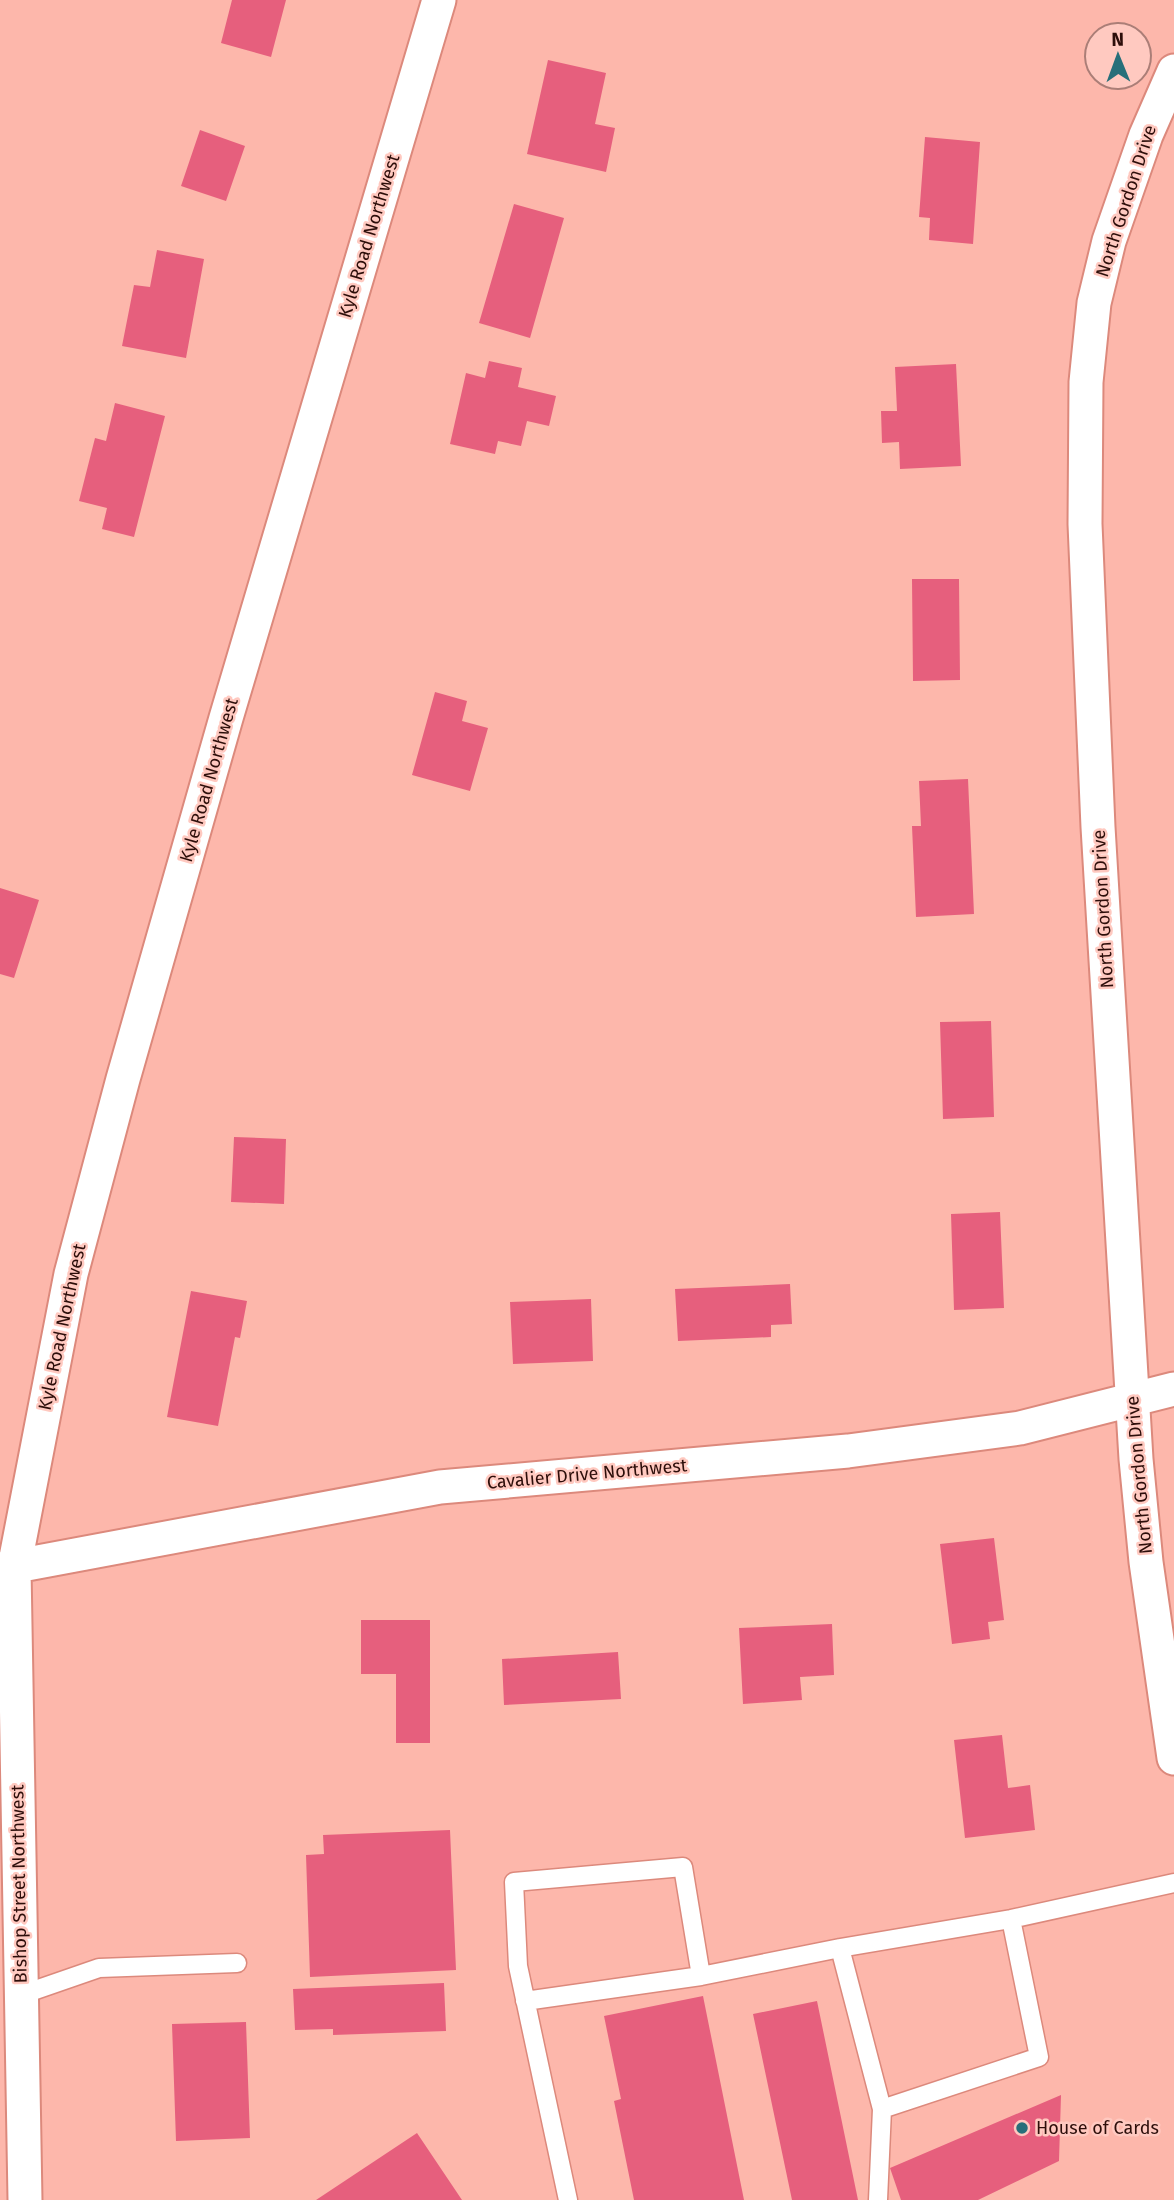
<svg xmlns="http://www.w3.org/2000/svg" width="1174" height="2200" font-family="'Fira Sans',sans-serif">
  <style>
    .building { fill: #e65f7d }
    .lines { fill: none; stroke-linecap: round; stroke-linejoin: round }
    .service-casing { stroke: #dc897c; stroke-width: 21 }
    .minor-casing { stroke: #dc897c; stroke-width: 37 }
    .service { stroke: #fff; stroke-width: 18 }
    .minor { stroke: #fff; stroke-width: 33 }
    .poi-dot { fill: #276f7a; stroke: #ffc9c0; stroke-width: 2.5 }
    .labels { text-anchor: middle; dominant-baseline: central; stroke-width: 5; stroke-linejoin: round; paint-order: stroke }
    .street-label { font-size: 18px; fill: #2d0e0a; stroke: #ffc9c0 }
    .poi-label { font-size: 18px; fill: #2d0e0a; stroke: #ffc9c0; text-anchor: start }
  </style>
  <rect width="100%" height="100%" fill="#fdb7ab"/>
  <path class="building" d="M232,0h54l-15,57 -50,-14z
    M548,60l58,13 -11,51 20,4 -9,44 -79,-18z
    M200,130l45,16 -19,55 -45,-15z
    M925,137l55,5 -7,102 -44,-4 1,-22 -11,-1z
    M514,204l50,14 -34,120 -51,-15z
    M157,250l47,9 -18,99 -64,-12 12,-61 16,2z
    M489,361l33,7 -4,19 38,9 -7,30 -22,-5 -6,25 -23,-5 -3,13 -45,-10 16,-71 19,5z
    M956,364l5,102 -61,3 -1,-27 -17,1 -1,-32h16l-2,-44z
    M115,403l50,13 -31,121 -32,-8 5,-21 -28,-7 16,-63 11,3z
    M912,579h47l1,101 -47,1z
    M435,692l32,9 -5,20 26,7 -18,63 -58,-16z
    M968,779l6,135 -58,3 -4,-91h9l-2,-45z
    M0,888l39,12 -25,78 -14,-4z
    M991,1021l3,96 -51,2 -3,-97z
    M234,1137l52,2 -2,65 -53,-2z
    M1000,1212l4,96 -50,2 -3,-96z
    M790,1284l2,40 -21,1v12l-93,4 -3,-52z
    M191,1291l56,10 -7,37 -5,-1 -17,89 -51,-9z
    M591,1299l2,62 -80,3 -3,-62z
    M994,1538l10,82 -16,2 2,17 -38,5 -12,-100z
    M361,1620h69v123h-34v-69h-35z
    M832,1624l2,51 -34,2 2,23 -59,4 -4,-76z
    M618,1652l3,47 -117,6 -2,-46z
    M1002,1735l6,53 22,-3 5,45 -70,8 -11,-98z
    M450,1830l6,140 -146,7 -4,-122 18,-1 -1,-19z
    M444,1983l2,48 -113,4v-6l-38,1 -2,-41z
    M703,1996l41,204h-110l-20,-99 7,-2 -17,-83z
    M817,2001l41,199h-66l-39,-186z
    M246,2022l4,116 -74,3 -4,-117z
    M1061,2095l-2,66 -81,39h-77l-11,-32z
    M417,2133l45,67h-146z"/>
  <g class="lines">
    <g class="service-casing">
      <path id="service" d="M840,1948l42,161 157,-52 -28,-138
        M21,1995l78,-27 138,-5
        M525,2001l176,-25
        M568,2200l-50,-234 -4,-84 169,-15 18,109 139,-28 171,-29 163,-36
        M878,2200l4,-91"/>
    </g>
    <g class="minor-casing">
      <path id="minor" d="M1174,71l-28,64 -37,106 -15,62 -8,79 -1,142 13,303 38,632 10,103 28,196
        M0,1569l440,-82 408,-36 172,-23 154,-39
        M25,2200l-11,-632 57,-294 52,-195 103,-361 213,-718"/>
    </g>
    <use href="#service" class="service"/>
    <use href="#minor" class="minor"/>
  </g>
  <circle class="poi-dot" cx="1022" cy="2128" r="7"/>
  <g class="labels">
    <g class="street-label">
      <text transform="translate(1126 201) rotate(-72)">North Gordon Drive</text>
      <text transform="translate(369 236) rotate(-73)">Kyle Road Northwest</text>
      <text transform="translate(209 780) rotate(-74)">Kyle Road Northwest</text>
      <text transform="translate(1103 909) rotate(-93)">North Gordon Drive</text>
      <text transform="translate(62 1327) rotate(-78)">Kyle Road Northwest</text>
      <text transform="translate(587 1474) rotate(-5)">Cavalier Drive Northwest</text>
      <text transform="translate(1139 1475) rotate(-95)">North Gordon Drive</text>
      <text transform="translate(19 1884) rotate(-91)">Bishop Street Northwest</text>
    </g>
    <g class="poi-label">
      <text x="1036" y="2128">House of Cards</text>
    </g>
  </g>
  <g transform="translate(1118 56) rotate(359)"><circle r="33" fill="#ffc9c0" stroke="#ab7e77" stroke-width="2"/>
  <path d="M0-5L12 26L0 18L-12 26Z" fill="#276f7a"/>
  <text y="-10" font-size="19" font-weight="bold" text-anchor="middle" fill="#2d0e0a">N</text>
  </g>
</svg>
